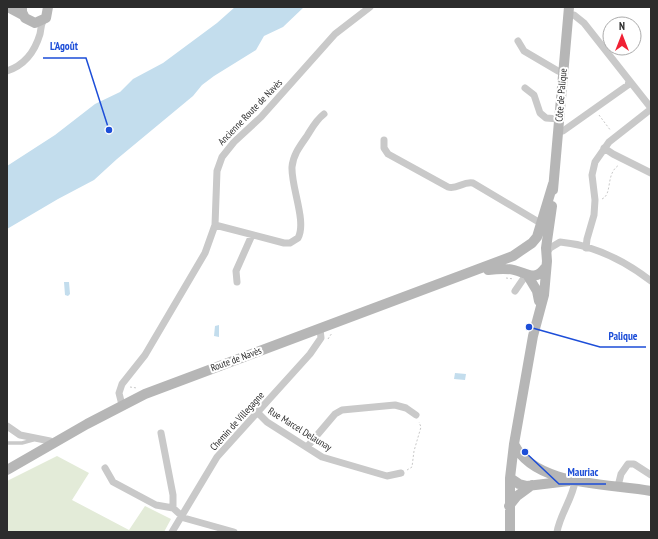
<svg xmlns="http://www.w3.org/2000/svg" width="658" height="539" font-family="'PT Sans Narrow',sans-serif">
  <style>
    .green { fill: #e3ebd8 }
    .water { fill: #c3dded }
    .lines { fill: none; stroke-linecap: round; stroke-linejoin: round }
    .path { stroke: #c9c9c9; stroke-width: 1; stroke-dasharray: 2 2; stroke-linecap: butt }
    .lane { stroke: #c9c9c9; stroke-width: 3.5 }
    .street { stroke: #c9c9c9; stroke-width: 7 }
    .secondary { stroke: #b6b6b6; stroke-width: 10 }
    .labels { text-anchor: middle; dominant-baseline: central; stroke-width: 4; stroke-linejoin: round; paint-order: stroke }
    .street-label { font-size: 10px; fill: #2c2c2c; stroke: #fff }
    .leader { fill: none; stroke: #1d4ed8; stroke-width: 1.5 }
    .callout-dot { fill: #1d4ed8; stroke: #fff; stroke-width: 1.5 }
    .callout-label { font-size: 11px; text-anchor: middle; font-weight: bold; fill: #1d4ed8; stroke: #fff; stroke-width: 4; stroke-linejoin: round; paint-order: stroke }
  </style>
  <rect width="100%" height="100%" fill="#fff"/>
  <path class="green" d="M57,456l32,17 -17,27 57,30 16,-24 26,13 -7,13h-157v-51z"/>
  <path class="water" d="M235,7h69l-21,20 -19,9 -8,14 -42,26 -12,9 -9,11 -76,63 -23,21 -36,19 -51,30v-63l48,-31 40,-31 25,-12 13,-13 30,-16 54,-40z
    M64,282h5l1,12 -2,2 -3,-1z
    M219,325v12l-5,-1 1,-10z
    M455,373l11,1 -1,6 -11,-1z"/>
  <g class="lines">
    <path class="path" d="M599,115l12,16
      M602,199c11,-5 3,-25 17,-34
      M506,278l8,1
      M328,339l4,-6
      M130,387l7,1
      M407,470l5,-3 2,-16 7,-24 -2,-5"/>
    <path class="lane" d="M7,443h15l11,-3"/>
    <path class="street" d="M568,15h6l10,8 67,85
      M518,41l6,10 34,20 5,1
      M7,71c18,-6 28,-20 33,-37 1,-5 1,-9 3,-13
      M525,88l9,7 6,18 6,5 13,1
      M558,130l5,1 65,-46 1,-4
      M384,140v8l4,6 60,33c9,3 15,-6 25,-4l69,41
      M604,148l9,6 38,19
      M215,225l69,18h6l8,-5c9,-16 -7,-51 -6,-71 1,-12 8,-21 15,-31 5,-8 9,-16 17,-22
      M586,248l1,-9 7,-24 1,-15 -3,-25 3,-13 14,-20 42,-33
      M546,254l4,-6 10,-6c33,3 65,19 91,39
      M237,282l-1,-11 16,-36
      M515,291l11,-16
      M122,405l-3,-12 3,-9 23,-29 60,-102 10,-28 2,-54 5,-14 12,-15 27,-25 74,-83 35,-27
      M258,413l9,9 55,35 65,19 14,-3
      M7,426l13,9 30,6 3,3
      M307,447l28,-33 7,-4 53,-5 11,3 10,7
      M105,468l8,14 43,23 17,3v-13l-12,-62
      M618,486l3,-12 7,-10h6l17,11
      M173,508l11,10 50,14
      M172,532l45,-75 93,-103 11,-16 -1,-9
      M557,532c3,-18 16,-34 18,-51"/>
    <path class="secondary" d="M8,7l15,8
      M22,7v5l3,6 10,5 11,-5 2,-11
      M553,190l16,-183
      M488,270c8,-1 18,-2 26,0 13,3 21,12 31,-2
      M528,276l9,15 2,10
      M514,444c21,43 96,39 137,47
      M7,470l80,-46 58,-30 368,-138 19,-13 5,-6 16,-53
      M510,478l9,6 8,2 42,-5
      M509,506l8,-10 15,-11
      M510,532v-54l4,-34 19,-108 11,-41 3,-34 -1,-13 6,-42"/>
  </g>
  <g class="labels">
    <g class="street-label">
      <text transform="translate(561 95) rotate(-85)">Côte de Palique</text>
      <text transform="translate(250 112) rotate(-46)">Ancienne Route de Navès</text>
      <text transform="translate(236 359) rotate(-20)">Route de Navès</text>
      <text transform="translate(237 421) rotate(-48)">Chemin de Villegagne</text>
      <text transform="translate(300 429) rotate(32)">Rue Marcel Delaunay</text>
    </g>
  </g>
  <path class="leader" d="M109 130L86 58H43M529 327L600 347H646M525 452L559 484H606"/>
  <g class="callout-dot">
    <circle cx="109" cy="130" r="4"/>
    <circle cx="529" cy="327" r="4"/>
    <circle cx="525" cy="452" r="4"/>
  </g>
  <g class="callout-label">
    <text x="64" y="50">L'Agoût</text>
    <text x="623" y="340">Palique</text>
    <text x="583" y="476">Mauriac</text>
  </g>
  <rect width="658" height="539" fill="none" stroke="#2c2c2c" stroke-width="16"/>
  <g transform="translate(622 36)"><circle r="19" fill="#ffffff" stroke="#ababab"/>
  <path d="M0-3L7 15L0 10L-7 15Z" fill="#f02134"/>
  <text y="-6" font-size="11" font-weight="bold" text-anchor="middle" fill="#2c2c2c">N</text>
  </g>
</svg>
